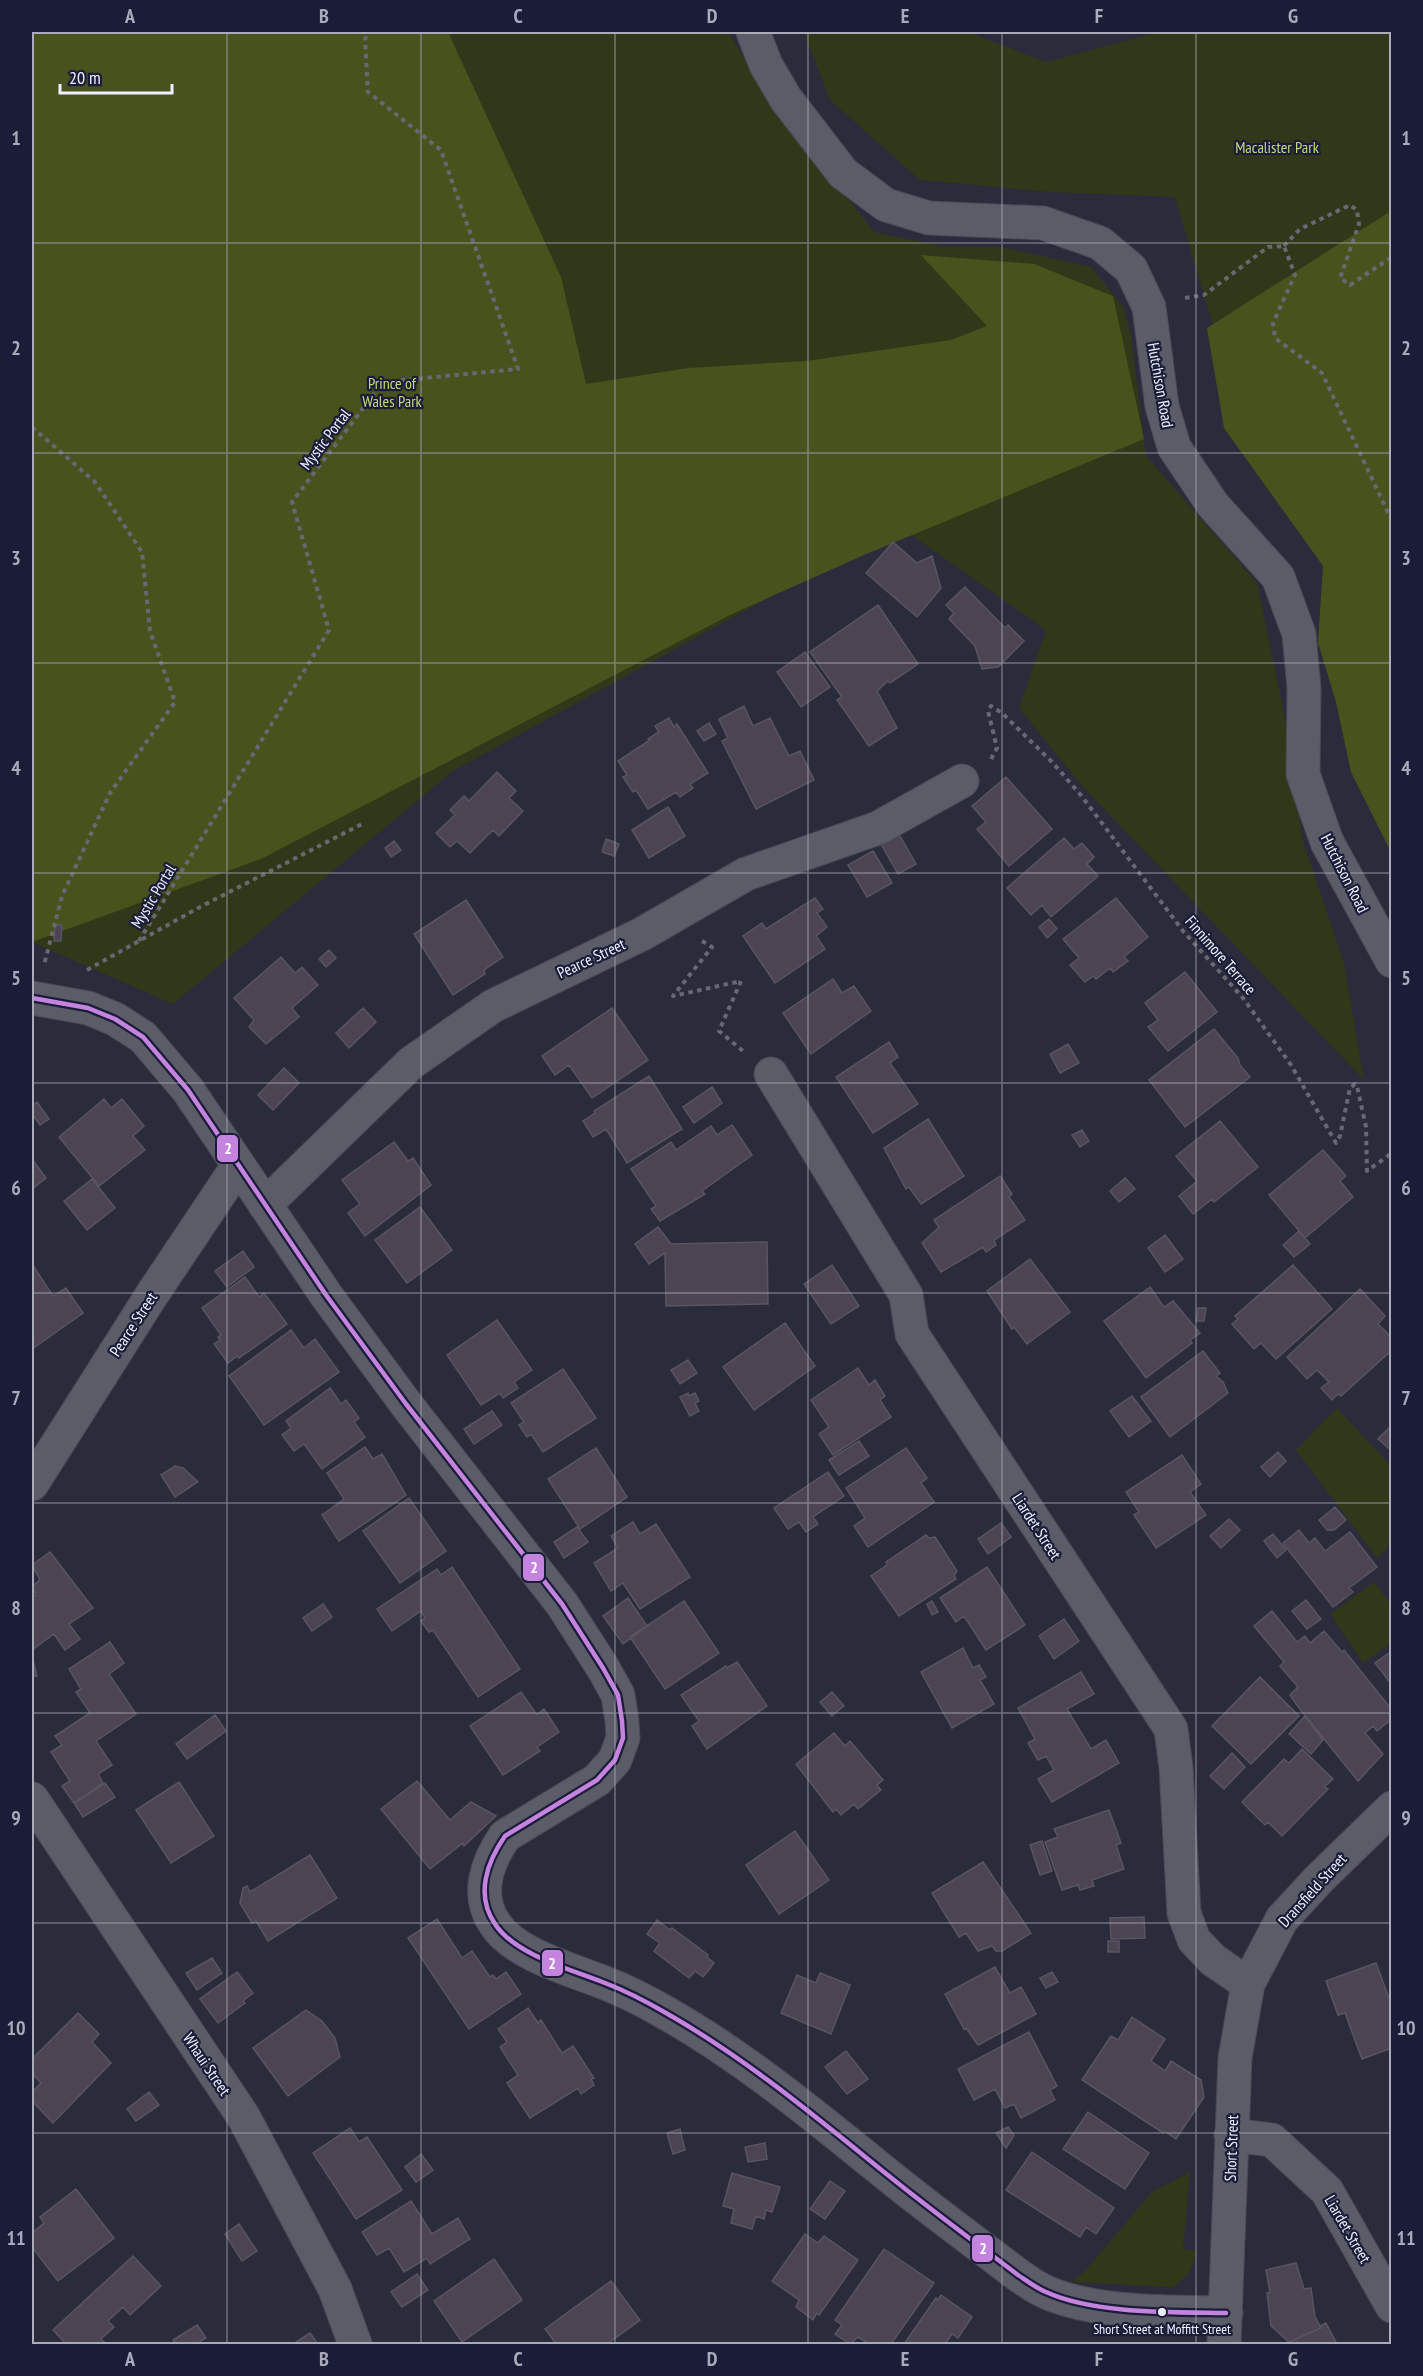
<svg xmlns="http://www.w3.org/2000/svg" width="1423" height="2376" font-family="'PT Sans Narrow',sans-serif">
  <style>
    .green { fill: #313819 }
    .forest { fill: #47521d }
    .building { fill: #4c4452; stroke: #595560; stroke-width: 1.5 }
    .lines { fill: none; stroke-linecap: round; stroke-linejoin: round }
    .minor-casing { stroke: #484a56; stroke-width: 35 }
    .path { stroke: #676872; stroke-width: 4; stroke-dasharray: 4.5 4.5; stroke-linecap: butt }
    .minor { stroke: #5a5c67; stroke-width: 33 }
    .bus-1-casing { stroke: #1b1c37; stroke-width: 9 }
    .bus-1 { stroke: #c483df; stroke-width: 4.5 }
    .grid { fill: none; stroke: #a9abba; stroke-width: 1.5; stroke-opacity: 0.55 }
    .bus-dot { fill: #eef0ff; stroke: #1b1c37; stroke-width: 2 }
    .labels { text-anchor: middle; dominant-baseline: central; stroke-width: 4.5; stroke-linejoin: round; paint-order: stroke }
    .bus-label { font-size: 14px; fill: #eef0ff; stroke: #1b1c37 }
    .park-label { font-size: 16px; fill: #c5da7f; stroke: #1b1c37 }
    .street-label { font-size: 16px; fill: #eef0ff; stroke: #1b1c37 }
    .line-badge { stroke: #1b1c37; stroke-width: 2 }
    .badge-label { font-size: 16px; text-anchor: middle; font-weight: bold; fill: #fff }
    .neatline { fill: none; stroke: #a9abba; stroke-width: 2 }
    .grid-label { font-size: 20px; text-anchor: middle; font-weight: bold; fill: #a9abba }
  </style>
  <rect width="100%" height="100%" fill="#2a2c3b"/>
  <path class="green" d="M32,32h696l41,65 105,135 67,14 61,1 89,20 33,41 7,28 15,120 111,127 27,130 19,129 41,121 20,117 -281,-293 -64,-79 27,-78 -147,-104 -446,245 -280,233 -141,-62z
    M804,32h164l78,30 113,-30h232v770l-51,-231 -101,-158 -64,-216 -124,-5 -131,-12 -90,-80z
    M1337,1408l54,58v77l-14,15 -81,-108z
    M1374,1582l17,23v38l-28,20 -33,-49z
    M1190,2172l-7,77 13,2c-4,19 -6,24 -23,36l-102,-5 14,-11 67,-79z"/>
  <path class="forest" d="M32,32h416l113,245 25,107 102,-16 118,-7 145,-21 36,-14 -66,-71 113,9 79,32 31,143 -280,116 -132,59 -471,245 -229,83z
    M1391,211v641l-40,-80 -15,-70 -18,-59 5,-77 -99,-138 -17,-100z"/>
  <path class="building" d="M893,542l24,21 15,-7 9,32 -24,29 -51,-44z
    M965,587l40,41 3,-3 16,16 -26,26 -16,2 -7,-23 -26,-27 5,-6 -8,-8z
    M878,605l40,59 -28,19 -2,-2 -11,10 20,37 -28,18 -32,-46 5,-3 -32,-45z
    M805,652l25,35 -29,20 -24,-35z
    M744,706l9,20 17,-8 19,38 11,-5 14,29 -58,29 -34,-68 6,-3 -9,-19z
    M669,718l5,9 3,-3 31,49 -18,11 3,4 -13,9 -4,-5 -28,17 -12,-19 -3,2 -10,-15 4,-2 -9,-14 32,-21 -2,-1 11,-7 -4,-6z
    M709,723l7,11 -12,7 -7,-10z
    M497,772l19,19 -7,7 14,13 -24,25 -6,-6 -23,23 -13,-12 -7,6 -14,-14 19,-18 -5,-5 14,-14 5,5z
    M1006,777l46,52 -43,37 -32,-37 9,-7 -14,-16z
    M668,807l17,29 -36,22 -17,-28z
    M899,834l17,30 -18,10 -17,-30z
    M1064,838l10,11 8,-6 12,14 -7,7 11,12 -47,41 -9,-12 -11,10 -24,-27z
    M606,839l13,5 -5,12 -12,-4z
    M394,841l7,9 -10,7 -6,-9z
    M873,851l19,32 -25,14 -19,-32z
    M815,898l8,11 -6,4 10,14 -11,9 9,13 -50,34 -32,-47 19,-13 4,6z
    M1116,898l32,39 -24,20 4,4 -15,11 -3,-4 -14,11 -3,-3 -8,6 -15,-17 9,-7 -16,-19z
    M466,900l37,57 -19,13 1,4 -32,21 -39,-61z
    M1049,919l8,10 -10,9 -8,-11z
    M55,925h7l-1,16h-7z
    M329,950l7,8 -10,9 -7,-8z
    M281,957l14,16 7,-6 16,18 -26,23 7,9 -33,27 -17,-17 5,-7 -20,-22z
    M1185,972l32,40 -49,39 -20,-24 10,-7 -13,-17z
    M833,979l9,14 12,-7 17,25 -60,43 -28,-41z
    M363,1008l13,14 -27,26 -13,-15z
    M612,1008l36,52 -56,38 -23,-33 -14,10 -13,-19z
    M1214,1029l24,29 2,7 10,12 -65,50 -36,-47z
    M889,1042l9,15 -8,6 28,41 -45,29 -37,-56z
    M1068,1044l11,19 -19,10 -10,-19z
    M284,1068l15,15 -26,27 -15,-15z
    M649,1076l33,53 -55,34 -21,-34 -13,8 -10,-16 12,-8 -1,-2z
    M712,1087l10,16 -28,20 -11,-16z
    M104,1099l7,9 11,-9 22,27 -11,10 12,14 -46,36 -40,-49z
    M37,1102l12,17 -9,6 -8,-11v-8z
    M928,1119l36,57 -43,28 -12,-17 -3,2 -22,-41z
    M1220,1121l38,46 -44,35 -2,-3 -19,15 -14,-18 18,-15 -21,-25z
    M732,1125l20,30 -50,36 3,3 -45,27 -9,-12 5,-3 -25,-37 40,-27 5,8 35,-24 6,9z
    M1082,1130l7,11 -9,6 -8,-12z
    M394,1142l14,19 5,-3 18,27 -66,51 -17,-23 12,-9 -18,-24z
    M1323,1150l23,26 -6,5 13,16 -48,41 -36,-43z
    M32,1159l14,19 -14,11z
    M1000,1176l12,18 -3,3 16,23 -31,20 2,5 -10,7 -3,-5 -42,25 -19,-29 17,-16 -5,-7z
    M1125,1178l10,11 -16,13 -9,-11z
    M92,1179l23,29 -28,22 -23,-29z
    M420,1207l32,43 -45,33 -32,-43z
    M658,1227l13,17 96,-2 1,62 -102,2 -1,-53 -16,11 -14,-20z
    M1299,1231l11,13 -16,13 -11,-12z
    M1165,1235l18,24 -18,13 -17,-24z
    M243,1251l11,16 -27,20 -12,-16z
    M1030,1259l40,53 -43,32 -13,-17 -2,2 -25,-38z
    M32,1264l21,32 13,-8 17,25 -51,36z
    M832,1265l27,41 -28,18 -27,-40z
    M1293,1265l39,44 -56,50 -15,-16 -7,6 -22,-25 6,-5 -3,-3z
    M245,1277l14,20 5,-4 23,31 -48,34 -2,-2 -9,7 -14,-19 6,-4 -2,-3 3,-2 -19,-27z
    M1150,1287l14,20 9,-6 27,32 -10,7 2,3 -46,35 -42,-57z
    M1360,1289l25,27 -7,8 14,14v12l-51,46 -3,-2 -6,6 -11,-12 8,-6 -12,-12 -10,9 -20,-22z
    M1198,1308h8l-2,13h-8z
    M497,1320l35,50 -18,12 4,6 -15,10 -3,-5 -19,12 -34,-50z
    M785,1323l30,43 -61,44 -31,-43z
    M291,1330l13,18 11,-9 24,33 -75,53 -35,-49z
    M1203,1351l17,22 -4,3 7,6 5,11 -58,44 -29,-40z
    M688,1360l9,13 -17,11 -9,-14z
    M858,1368l11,17 6,-5 10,16 -5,4 11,17 -58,38 -14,-21 10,-7 -18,-27z
    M563,1369l33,49 -53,34 -12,-18 -4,3 -8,-12 5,-3 -13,-19z
    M330,1388l11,16 5,-4 13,18 -5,4 11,15 -43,32 -18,-25 -10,7 -12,-16 9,-7 -5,-7z
    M688,1393l1,3 6,-3 4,8 -4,2 4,8 -9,5 -10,-19z
    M1132,1396l19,25 -22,16 -19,-26z
    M492,1411l10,14 -28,19 -10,-15z
    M1392,1425v26l-14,-12z
    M859,1441l10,15 -30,19 -10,-15z
    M365,1447l8,12 9,-5 24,41 -67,46 -17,-26 22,-16 -17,-26z
    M596,1448l31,49 -47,32 -32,-50z
    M906,1448l21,30 -6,5 13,19 -66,45 -14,-21 11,-8 -19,-30z
    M1278,1452l8,9 -16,16 -9,-10z
    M1182,1455l19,29 -11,8 16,23 -50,33 -22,-33 5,-3 -13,-20z
    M175,1466l8,2 15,14 -23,15 -14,-22z
    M828,1472l16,24 -31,21 5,7 -12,8 -7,-10 -11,7 -14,-21z
    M409,1498l37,53 -46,32 -37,-52z
    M1335,1507l11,13 -12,10h-7l-8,-10z
    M1229,1519l11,11 -19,18 -11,-12z
    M633,1522l7,12 16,-10 34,53 -50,32 -17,-26 -12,8 -17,-28 24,-15 -7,-12z
    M1001,1523l10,14 -23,17 -10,-15z
    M577,1527l11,15 -24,16 -10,-16z
    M1299,1530l10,13 6,-5 10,13 25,-19 27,35 -28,21 4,4 -20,15 -50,-64z
    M1273,1534l13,16 -9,8 -13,-17z
    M926,1535l3,3 6,-1 22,34 -3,5 2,3 -57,37 -28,-40 16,-11 -1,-3z
    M50,1552l43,56 -24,16 11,15 -15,11 -11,-16 -22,16v-52l4,-3 -4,-9 8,-6 -8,-15z
    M452,1567l68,102 -42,28 -45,-67 -4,2 -8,-11 4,-3 -4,-7 -29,20 -15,-22 60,-40 4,6z
    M987,1567l38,58 -39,25 -22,-34 -8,6 -16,-24z
    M628,1598l19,28 -24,18 -20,-28z
    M1306,1600l15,19 -14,10 -15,-18z
    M684,1601l35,52 -54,36 -35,-52z
    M932,1601l6,11 -6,3 -5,-11z
    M323,1604l9,13 -20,14 -9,-13z
    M1272,1611l25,31 8,-6 5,7 14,-12 18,21 2,-2 48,60 -3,4 3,5 -15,12 -4,-5 -8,7 18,21 -25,27 -59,-73 -9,-13 8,-8 -18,-21 4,-4 -30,-36z
    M1064,1619l15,22 -25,18 -15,-23z
    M110,1642l14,21 -15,11 27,40 -40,27 16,24 -14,9 5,9 -29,20 -12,-17 8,-5 -19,-29 11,-7 -7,-9 35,-23 -14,-21 5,-3 -12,-20z
    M963,1648l10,20 6,-3 7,12 -6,3 14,24 -42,24 -31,-56z
    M1392,1651v34l-17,-22z
    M32,1656l5,20 -5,1z
    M737,1662l30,44 -60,43 -15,-23 7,-5 -18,-26 45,-29 1,2z
    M1081,1672l13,22 -27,15 24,40 15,-9 13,23 -67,39 -14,-23 16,-9 -8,-14 -8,4 -10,-17 7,-4 -17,-31z
    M1260,1677l39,39 -48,48 -39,-38z
    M521,1692l16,23 7,-6 15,23 -22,15 3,4 -37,24 -33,-49z
    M832,1692l12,14 -12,10 -12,-14z
    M215,1715l11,16 -39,28 -11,-15z
    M1305,1716l18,24 -12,14 -22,-20z
    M834,1733l11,13 5,-5 33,39 -6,5 4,5 -23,19 -4,-5 -13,11 -5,-6 -3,3 -37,-48z
    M1302,1749l31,30 -9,8 4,2 -46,47 -14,-14 -3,3 -23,-23 42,-43 5,4z
    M1232,1753l13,14 -21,22 -14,-13z
    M417,1781l33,39 21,-18 25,14 -32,30 -1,-3 -33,26 -49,-60z
    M179,1782l35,54 -43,27 -35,-53z
    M105,1783l10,14 -32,20 -9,-14z
    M1109,1810l12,33 -5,2 8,24 -32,11 2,6 -14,4 -2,-5 -16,5 -17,-48 13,-5 -4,-8z
    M795,1831l34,49 -50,34 -33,-49z
    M1042,1841l10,30 -12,4 -10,-30z
    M310,1855l27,43 -69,43 -12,-20 -4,2 -12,-20 3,-15 4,-2 3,6z
    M983,1862l48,71 -29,18h-6l-4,-5 -14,5 -12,-18 -7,4 -27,-44z
    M1144,1917l1,21 -34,1 -1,-21z
    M437,1919l25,39 10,-7 18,26 3,-2 3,4 10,-7 15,22 -52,35 -61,-91z
    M657,1920l13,10 2,-2 36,27 -1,2 7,6 -11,14 -8,-6 -6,7 -35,-27 6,-8 -13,-9z
    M1108,1941h11v11h-11z
    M212,1958l10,15 -25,17 -11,-17z
    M1376,1963l16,43v42l-30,11 -17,-46 -7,2 -12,-34z
    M995,1967l15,26 11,-6 15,27 -58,31 -12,-17 -2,1 -19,-35z
    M237,1972l16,21 -10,8 2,2 -27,20 -18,-24z
    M1052,1972l6,10 -12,6 -6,-10z
    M820,1973l30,12 -19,49 -50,-21 16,-38 19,8z
    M528,2008l10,15 3,-3 21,33 11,-7 21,32 -3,1 3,6 -13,9 -3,-6 -48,30 -23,-35 11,-8 -18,-28 7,-5 -9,-13z
    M306,2010l16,11 13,17 5,19 -52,39 -35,-48z
    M78,2013l21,21 -7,8 19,21 -58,60 -21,-22v-9l9,-9 -9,-10v-14z
    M1132,2017l33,22 -14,22 14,10 6,-10 30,19 3,17 -28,42 -12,-8 -1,2 -81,-53 29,-44 7,4z
    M1029,2032l28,54 -7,4 5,10 -34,18 -7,-14 -9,4 -10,-19 -21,11 -16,-31z
    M846,2051l22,28 -21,15 -22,-27z
    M149,2092l10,13 -23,16 -9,-12z
    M1088,2112l61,41 -24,36 -62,-40z
    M1008,2127l6,8 -8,13 -10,-15z
    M350,2128l9,14 8,-5 35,53 -46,29 -43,-66z
    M680,2129l5,21 -12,4 -6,-21z
    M765,2143l2,16 -19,3 -3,-15z
    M1032,2152l82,56 -18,26 -10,-7 -6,10 -74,-47z
    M421,2154l12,16 -17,12 -11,-15z
    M732,2173l48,14 -8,25 -6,-2 -2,9 -8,-3 -4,13 -21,-6 3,-14 -11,-3z
    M830,2181l15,10 -20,28 -15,-10z
    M76,2189l38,49 -56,43 -26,-34v-14l12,-10 -4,-6z
    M411,2201l21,33 26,-16 12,21 -40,25 -3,-6 -23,14 -15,-24 -12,7 -15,-23z
    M239,2224l18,27 -15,10 -17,-27z
    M805,2234l13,9 6,-7 34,24 -39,55 -2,-2 -4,7 -17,-13 3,-7 -27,-19z
    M884,2249l50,34 -43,61h-22l-11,-7 -8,7 -15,-10 7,-9 -7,-5z
    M133,2256l28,30 -31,29 -7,-8 -15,14 6,6 -13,12 5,5h-40l-13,-14z
    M494,2259l28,41 -60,42 -28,-41z
    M1296,2263l8,26 7,-1 4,29 6,11 -32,14 -18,-16 -4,-33 3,-1 -4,-22z
    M417,2274l11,16 -26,17 -11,-15z
    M611,2281l29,39 -33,24h-51l-11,-15z
    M941,2295l31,22 -14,21 -6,-4 -7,10h-41l32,-46 2,2z
    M1326,2323l11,21h-46l-2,-2 32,-14 -1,-2z
    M197,2325l9,13 -10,6h-20l-3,-4z
    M310,2333l8,11h-25z"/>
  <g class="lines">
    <g class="minor-casing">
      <path id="minor" d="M753,32l13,33 20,34 57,74 43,32 43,13 114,5 57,20 31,26 18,38 13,99 12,41 39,58 65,72 21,57 5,54 -1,86 24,68 65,119
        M32,998l56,10 27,11 28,18 45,53 138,205 80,109 156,200 41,64 15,27 4,26 1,17 -8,22 -18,20 -92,56c-18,26 -30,59 -10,88 20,31 78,46 110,59 21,8 42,19 61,30 81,46 151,105 223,163 42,34 86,66 129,99 9,6 18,13 28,17 48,22 127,20 180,21
        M771,1074l135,221 6,39 259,395 5,39 8,145 10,27 19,20 35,24
        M265,1205l146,-142 82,-57 149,-72 104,-60 132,-46 84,-47
        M32,1484l121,-191 85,-127
        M32,1799l211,317 92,173 20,55
        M1231,2135l41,5 55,51 65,115
        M1224,2344l11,-286 13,-74 34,-65 37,-40 73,-71"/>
    </g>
    <path class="path" d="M1284,246l16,-17 50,-24 7,5 2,14 -19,54 10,7 42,-28
      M1185,298l19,-3 64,-48 16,-1 11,29 -22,48 2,15 47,35 70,148
      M32,427l63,55 47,70 8,79 25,71 -65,91 -48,103 -18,69
      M991,759l6,-11 -9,-37 3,-5 11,7 50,49 28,32 103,137 60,67 48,67 45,78 4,-7 10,-48 5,-4 2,2 9,41 1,44 25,-18
      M139,941l190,-311 -37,-128 91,-120 135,-13 -77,-219 -73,-58 -3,-53 4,-7
      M702,941l10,6 -39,49 68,-15 -22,50 24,20
      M87,970l113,-63 164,-84"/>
    <use href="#minor" class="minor"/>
    <g class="bus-1-casing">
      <path id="bus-1" d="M32,998l56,10 27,11 28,18 45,53 138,205 80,109 156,200 41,64 15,27 4,26 1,17 -8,22 -18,20 -92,56c-18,26 -30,59 -10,88 20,31 78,46 110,59 21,8 42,19 61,30 81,46 151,105 223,163 42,34 86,66 129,99 9,6 18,13 28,17 48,22 127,20 180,21"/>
    </g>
    <use href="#bus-1" class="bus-1"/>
  </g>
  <path class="grid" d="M227,32v2312M421,32v2312M615,32v2312M808,32v2312M1002,32v2312M1196,32v2312M32,243h1360M32,453h1360M32,663h1360M32,873h1360M32,1083h1360M32,1293h1360M32,1503h1360M32,1713h1360M32,1923h1360M32,2133h1360"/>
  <circle class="bus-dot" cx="1162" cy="2312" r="5"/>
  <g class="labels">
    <g class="bus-label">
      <text x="1162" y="2329">Short Street at Moffitt Street</text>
    </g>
    <g class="park-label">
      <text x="1277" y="147">Macalister Park</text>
      <text x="392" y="383">Prince of<tspan x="392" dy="18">Wales Park</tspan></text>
    </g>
    <g class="street-label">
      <text transform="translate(1161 385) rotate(80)">Hutchison Road</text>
      <text transform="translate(325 439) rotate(-53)">Mystic Portal</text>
      <text transform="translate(1345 873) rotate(63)">Hutchison Road</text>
      <text transform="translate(153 896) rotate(-59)">Mystic Portal</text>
      <text transform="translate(1221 955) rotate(49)">Finnimore Terrace</text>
      <text transform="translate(591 958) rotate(-25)">Pearce Street</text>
      <text transform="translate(133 1324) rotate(-57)">Pearce Street</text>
      <text transform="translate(1037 1526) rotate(57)">Liardet Street</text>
      <text transform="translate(1312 1890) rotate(-48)">Dransfield Street</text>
      <text transform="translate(207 2064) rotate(56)">Whaui Street</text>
      <text transform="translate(1231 2148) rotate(-88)">Short Street</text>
      <text transform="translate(1348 2229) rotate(60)">Liardet Street</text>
    </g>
  </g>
  <g class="line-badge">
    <rect x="216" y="1134" width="23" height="29" rx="6" fill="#c483df"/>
    <rect x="522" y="1553" width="23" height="29" rx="6" fill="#c483df"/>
    <rect x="541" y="1949" width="23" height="28" rx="6" fill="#c483df"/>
    <rect x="971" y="2234" width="23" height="29" rx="6" fill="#c483df"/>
  </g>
  <g class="badge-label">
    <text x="228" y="1154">2</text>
    <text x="534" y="1573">2</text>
    <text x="552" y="1969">2</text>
    <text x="983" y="2254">2</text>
  </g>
  <rect width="1423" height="2376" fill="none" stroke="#1b1c37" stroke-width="66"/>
  <path d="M60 84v9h112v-9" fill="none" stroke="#eef0ff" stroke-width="3"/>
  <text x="69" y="84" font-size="18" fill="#eef0ff" stroke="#1b1c37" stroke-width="4.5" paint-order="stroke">20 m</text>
  <rect x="33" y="33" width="1357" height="2310" class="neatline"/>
  <g class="grid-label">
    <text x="130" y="23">A</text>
    <text x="324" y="23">B</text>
    <text x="518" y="23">C</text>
    <text x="712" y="23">D</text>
    <text x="905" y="23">E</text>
    <text x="1099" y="23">F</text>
    <text x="1293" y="23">G</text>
    <text x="16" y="145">1</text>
    <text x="1406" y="145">1</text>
    <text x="16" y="355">2</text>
    <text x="1406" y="355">2</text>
    <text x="16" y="565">3</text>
    <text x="1406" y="565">3</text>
    <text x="16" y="775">4</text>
    <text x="1406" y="775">4</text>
    <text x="16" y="985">5</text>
    <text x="1406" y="985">5</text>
    <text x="16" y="1195">6</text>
    <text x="1406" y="1195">6</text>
    <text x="16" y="1405">7</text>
    <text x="1406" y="1405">7</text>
    <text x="16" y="1615">8</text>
    <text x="1406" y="1615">8</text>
    <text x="16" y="1825">9</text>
    <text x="1406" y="1825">9</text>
    <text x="16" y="2035">10</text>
    <text x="1406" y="2035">10</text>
    <text x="16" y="2245">11</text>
    <text x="1406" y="2245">11</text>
    <text x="130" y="2366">A</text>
    <text x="324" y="2366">B</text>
    <text x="518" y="2366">C</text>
    <text x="712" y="2366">D</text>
    <text x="905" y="2366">E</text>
    <text x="1099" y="2366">F</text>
    <text x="1293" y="2366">G</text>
  </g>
</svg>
